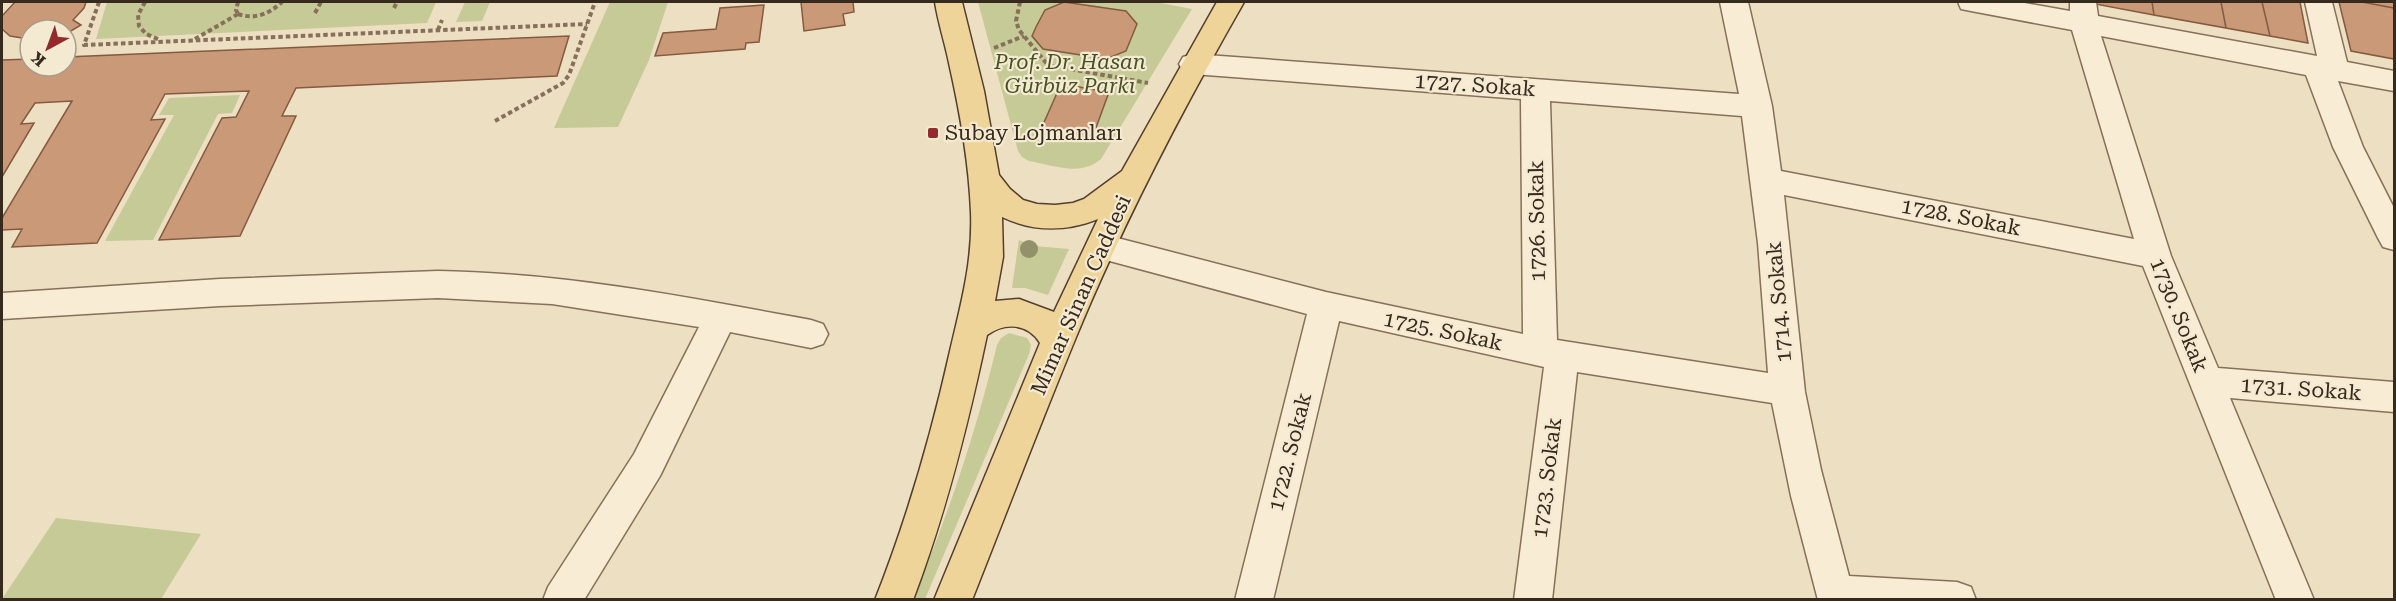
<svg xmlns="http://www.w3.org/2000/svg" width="2396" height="601" font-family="'Roboto Serif',serif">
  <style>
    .green { fill: #c5ca96 }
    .building { fill: #ca9978; stroke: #845a40; stroke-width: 1.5 }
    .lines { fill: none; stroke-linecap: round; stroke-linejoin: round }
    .minor-casing { stroke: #867059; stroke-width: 3 }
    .major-casing { stroke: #533f2e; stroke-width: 3 }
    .path { stroke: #867059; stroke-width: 4; stroke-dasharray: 4.5 3; stroke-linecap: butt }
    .minor { fill: #f8edd4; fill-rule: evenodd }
    .major { fill: #efd49a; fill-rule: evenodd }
    .tree { fill: #92916b }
    .poi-dot { fill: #932b2d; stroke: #f4ead1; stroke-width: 2 }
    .labels { text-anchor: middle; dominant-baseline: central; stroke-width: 4.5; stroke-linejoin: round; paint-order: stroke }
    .park-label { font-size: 21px; font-style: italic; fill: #475224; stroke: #f4ead1 }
    .street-label { font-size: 21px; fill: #36291d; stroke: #f4ead1 }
    .poi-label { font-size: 21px; fill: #36291d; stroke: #f4ead1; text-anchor: start }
  </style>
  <rect width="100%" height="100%" fill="#eddfc1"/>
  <path class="green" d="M107,2h329l-9,21 -331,16z
    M465,2h25l-8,19 -26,1z
    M610,2h58l-19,58 -31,67 -64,1z
    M978,2h177l37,7 -91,150c-21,18 -48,6 -72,2l-7,-4 -4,-6z
    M240,95l-8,18 -14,1 -65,126 -48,1 69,-126h-15l10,-17z
    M1019,240l15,6 35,3 -21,46 -23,-7h-13z
    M1009,333l18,5 4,7 -2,9 -104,245h-12c35,-83 63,-167 84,-254l4,-7z
    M56,518l145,16 -40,65h-159z"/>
  <path class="building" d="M15,2h71l-2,6 -11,12 8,5 -15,9v-4h-36v7l-8,1 -12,-2 -8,-7v-13z
    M801,2h52l1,10 -11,2 2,11 -41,6z
    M1064,2l62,9 11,13 -11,27 -20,8 -63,-10 -11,-13 4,-9 9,-17z
    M2095,2h57l2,13 -59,-11z
    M2152,2h69l5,26 -72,-13z
    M2221,2h41l8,34 -44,-8z
    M2262,2h38l8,41 -38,-7z
    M2339,2h23l32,6v51l-43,-8z
    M2362,2h32v6z
    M764,5l-5,37 -13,1 -1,6 -90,7 8,-23 53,-4 4,-21z
    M569,36l-12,40 -261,12 -14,28h14l-56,120 -81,4 63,-122 14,-1 13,-26 -84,3 -14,26 14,-1 -68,124 -85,4 10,-18 -20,1v-12l70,-117 -37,2 -14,21 13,-1 -32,54v-117l28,-1v7h36v-9z
    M1061,84l48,8 -16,44 -51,-9z"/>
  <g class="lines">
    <g class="minor-casing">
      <path id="minor" d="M1720,2h28l24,104 9,65 353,68 -62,-209 -101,-19 -10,-2 -3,-7h61l51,9v-9h26l2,14 219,40 -12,-54h27l15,60 47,9v20l-56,-10 25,66 31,61v42l-11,-3 -5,-9 -45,-91 -27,-72 -205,-39 70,220 47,112 176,14v30l-164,-14 84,202h-38l-133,-334 -359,-71 21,197 16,78 28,106 108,6 14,5 5,13h-158l-27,-104 -19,-93 -195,-31 -25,228h-38l30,-233 -205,-46 -66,279h-38l72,-286 -216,-58 -5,-9 5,-9 11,-4 224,58 197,42 -2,-235 -328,-25 -10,-3 -4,-7 4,-7 10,-3 546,40zM1550,101l192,15 16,127 10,130 -211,-33z
        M438,271c126,2 249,26 373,49l12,4 5,10 -5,10 -12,4 -81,-16 -70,144 -76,124h-41l5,-13 86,-133 65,-127 -147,-23 -114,-6 -218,8 -218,13v-26l218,-14z"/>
    </g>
    <g class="major-casing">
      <path id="major" d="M935,2h27l22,89 15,84 11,14 13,11 14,4 18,1 18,-2 11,-4 38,-28 95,-169h27c-63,110 -122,223 -170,340 -35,85 -68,172 -102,258h-38l106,-257c-12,-20 -35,-21 -53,-8 -19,90 -41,178 -74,265h-38c32,-81 56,-164 75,-249 11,-47 23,-90 21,-139 -2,-50 -11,-100 -22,-149 -4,-20 -11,-41 -14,-61zM1002,217c32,15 63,15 96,2l-44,93 -35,-13 -24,2 8,-44z"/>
    </g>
    <path class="path" d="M99,2l-15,43 503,-21
      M145,2l-7,13 1,11 7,8 14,6
      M238,2l-2,8 2,4
      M1020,2l-4,19 3,9 29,35 100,18
      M394,8l3,-6
      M315,13l6,-11
      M238,14c17,6 31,0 44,-12
      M438,30l4,-10
      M195,39l43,-25
      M994,48l30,-12
      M495,121l68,-38 6,-8 26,-73"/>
    <use href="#minor" class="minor"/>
    <use href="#major" class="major"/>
  </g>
  <circle class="tree" cx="1029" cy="249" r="9"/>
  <rect class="poi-dot" x="927" y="127" width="12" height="12" rx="3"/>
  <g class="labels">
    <g class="park-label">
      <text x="1070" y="62">Prof. Dr. Hasan<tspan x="1070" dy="24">Gürbüz Parkı</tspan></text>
    </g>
    <g class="street-label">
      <text transform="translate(1475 85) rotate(4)">1727. Sokak</text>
      <text transform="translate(1961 217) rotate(11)">1728. Sokak</text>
      <text transform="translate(1537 221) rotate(-91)">1726. Sokak</text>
      <text transform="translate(1081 295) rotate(-66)">Mimar Sinan Caddesi</text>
      <text transform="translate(1779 302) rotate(-95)">1714. Sokak</text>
      <text transform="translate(2179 315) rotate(68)">1730. Sokak</text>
      <text transform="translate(1443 331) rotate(12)">1725. Sokak</text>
      <text transform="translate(2301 389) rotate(4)">1731. Sokak</text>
      <text transform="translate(1290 452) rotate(-76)">1722. Sokak</text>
      <text transform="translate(1547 478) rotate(-83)">1723. Sokak</text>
    </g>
    <g class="poi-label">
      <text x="945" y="133">Subay Lojmanları</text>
    </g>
  </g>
  <rect width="2396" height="601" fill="none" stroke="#36291d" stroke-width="6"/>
  <g transform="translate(48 48) rotate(221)"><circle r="28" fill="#f4ead1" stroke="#a89d89" stroke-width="1.5"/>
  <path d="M0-4.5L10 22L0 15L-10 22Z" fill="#932b2d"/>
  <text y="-9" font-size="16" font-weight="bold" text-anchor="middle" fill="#36291d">K</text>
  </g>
</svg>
